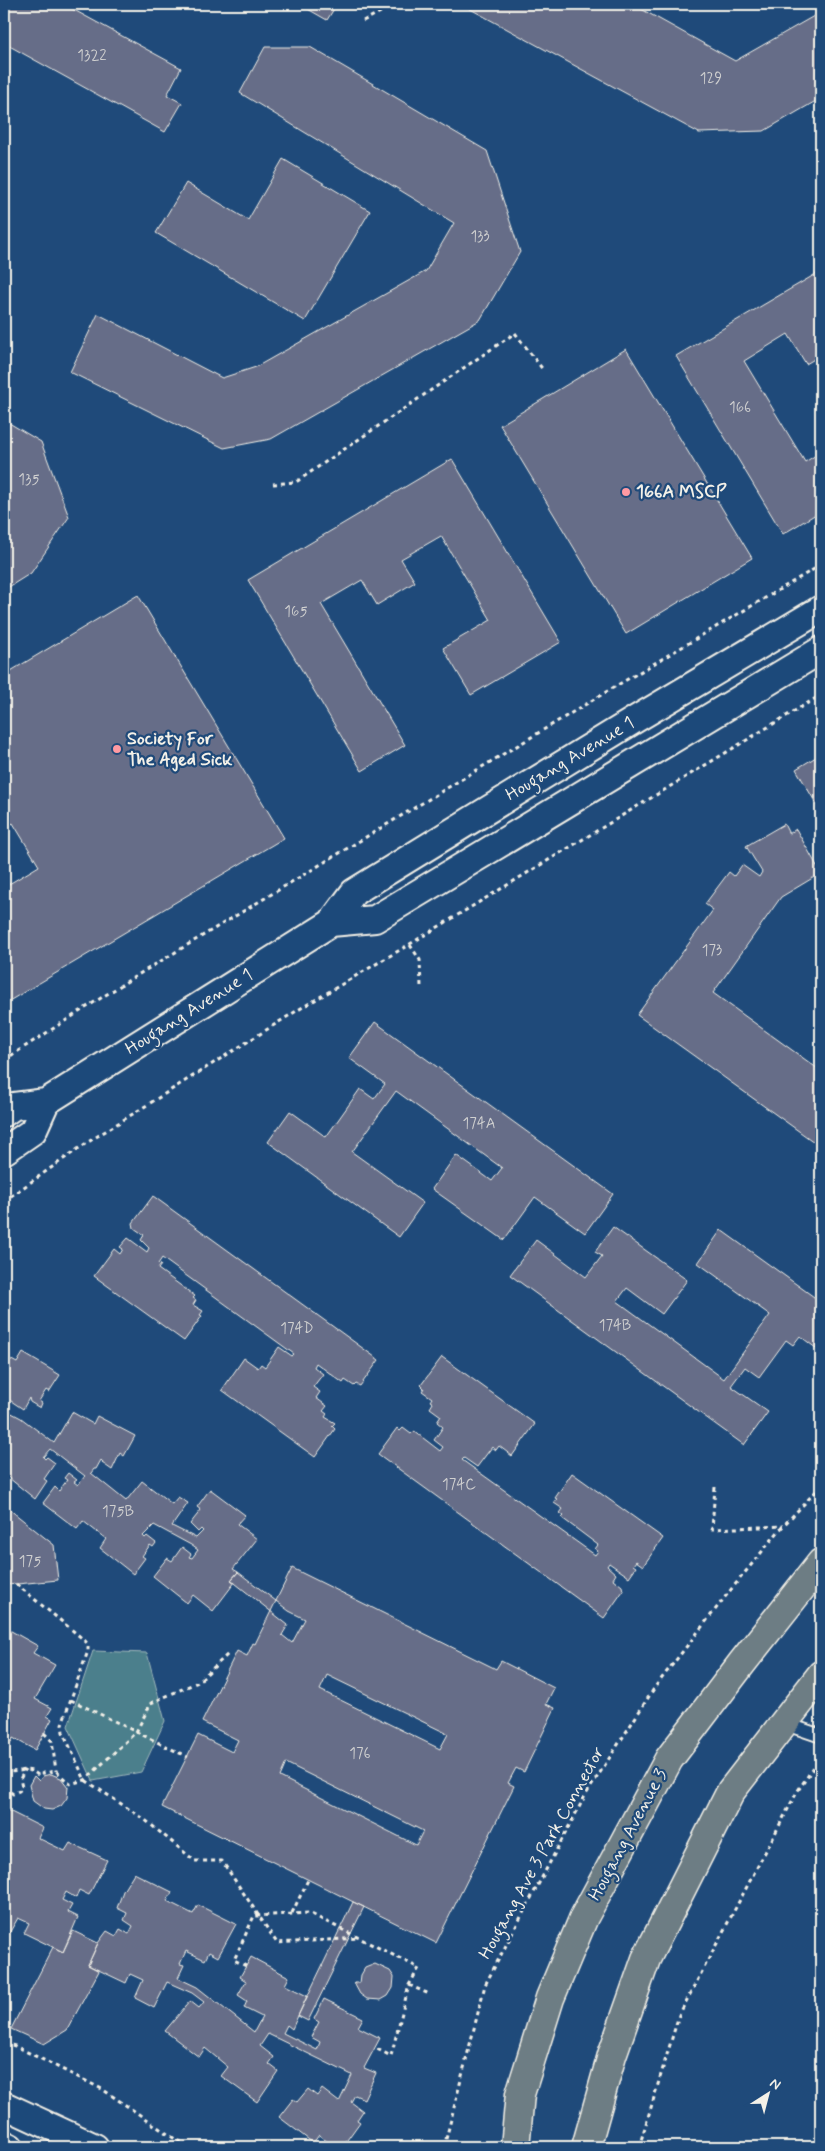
<svg xmlns="http://www.w3.org/2000/svg" width="825" height="2151" font-family="Mynerve,sans-serif">
  <style>
    .green { fill: #4c7f8c; stroke: #a0b8ba }
    .building { fill: #666d88; stroke: #f4f1e8; fill-rule: evenodd }
    .lines { fill: none; stroke-linecap: round; stroke-linejoin: round }
    .lane-casing { stroke: #f4f1e8; stroke-width: 16 }
    .street-casing { stroke: #f4f1e8; stroke-width: 30 }
    .highway-casing { stroke: #f4f1e8; stroke-width: 31 }
    .path { stroke: #f4f1e8; stroke-width: 3; stroke-dasharray: 4 4; stroke-linecap: butt }
    .lane { stroke: #1f4a7a; stroke-width: 12 }
    .street { stroke: #1f4a7a; stroke-width: 26 }
    .highway { stroke: #6d7d84; stroke-width: 28 }
    .poi-dot { fill: #ff9aa2; stroke: #1f4a7a; stroke-width: 2 }
    .labels { text-anchor: middle; dominant-baseline: central; stroke-width: 4.5; stroke-linejoin: round; paint-order: stroke }
    .number-label { font-size: 15px; fill: #d0d0d0 }
    .poi-label { font-size: 18px; font-weight: bold; fill: #f4f1e8; stroke: #1f4a7a; text-anchor: start }
    .street-label { font-size: 18px; fill: #f4f1e8; stroke: #1f4a7a }
  </style>
  <rect width="100%" height="100%" fill="#1f4a7a"/>
  <filter id="ink" filterUnits="userSpaceOnUse"><feTurbulence type="fractalNoise" baseFrequency=".02" numOctaves="2"/><feDisplacementMap in="SourceGraphic" scale="10" xChannelSelector="R" yChannelSelector="G"/><feConvolveMatrix kernelMatrix="1 2 1 2 8 2 1 2 1" color-interpolation-filters="sRGB"/></filter>
  <g filter="url(#ink)">
    <path class="green" d="M93,1651l54,2 18,68 -24,51 -48,9 -25,-55z"/>
    <path class="building" d="M4,4h59l118,64 -14,27 15,8 -17,29 -161,-89z
      M299,4h38l-10,16z
      M461,4h171l103,57 86,-49v86l-57,33 -65,2z
      M265,47h45l177,104 33,101 -40,68 -209,119 -47,9 -154,-76 28,-58 124,64 34,-11 170,-96 28,-48 -214,-130z
      M283,159l87,52 -65,110 -149,-88 30,-50 62,37z
      M821,271v84l-15,9 -18,-30 -44,27 61,101 16,-10v59l-38,23 -107,-178z
      M626,349l126,209 -126,76 -126,-209z
      M4,420l37,22 28,75 -38,56 -27,17z
      M452,459l109,183 -90,53 -28,-47 48,-28 -50,-84 -40,23 14,23 -38,23 -15,-25 -41,24 84,141 -43,26 -114,-191z
      M138,595l146,243 -280,166v-117l35,-21 -26,-43 -9,6v-154z
      M821,754v58l-25,-43z
      M784,824l5,10 7,-5 25,44 -40,24 -68,96 108,78v76l-184,-132 76,-105 -8,-6 24,-32 5,4 8,-11 17,12 3,-5 -16,-26z
      M375,1022l238,172 -28,39 -50,-36 -31,43 -72,-51 24,-34 36,26 10,-13 -106,-77 -44,61 71,51 -24,34 -131,-95 22,-31 36,26 34,-48 14,10 11,-15 -36,-26z
      M153,1196l226,164 -19,26 -4,-2 -2,2 -9,-6 -2,3 -27,-20 -2,4 9,7 -10,13 7,5 -4,6 11,8 -4,5 4,3 -2,3 10,6 -3,3 3,3 -20,28 -93,-67 22,-32 14,10 3,-4 4,3 14,-20 13,9 2,-2 -132,-96 -4,6 3,1 -3,4 37,27 -2,2 3,2 -3,5 10,6 -3,4 2,1 -18,25 -90,-65 20,-27 6,5 3,-5 -3,-2 8,-9 19,14 2,-4 -8,-8 3,-5 -10,-7 -1,-5z
      M613,1227l74,53 -25,34 -35,-26 -10,13 107,78 46,-64 -72,-52 23,-33 100,72v50l-21,-16 -7,9 -7,-5 -27,37 -14,-10 -14,19 37,26 -24,33 -234,-170 26,-35 50,37 16,-21 -7,-4z
      M4,1353l2,2v2l11,6 6,-10 37,22 -11,17 -3,-2 -7,11 3,2 -2,5 -10,-6 -1,-4 -6,11 -15,-10 -4,8z
      M442,1357l93,67 -23,32 -13,-10 -3,4 -4,-3 -15,20 -13,-9 -2,2 133,95 3,-4 -3,-2 3,-4 -36,-27 2,-2 -4,-3 3,-4 -9,-6 3,-4 -2,-1 17,-25 91,65 -20,28 -7,-5 -3,4 3,2 -7,10 -20,-14 -2,3 9,8 -3,5 9,7 1,5 -19,27 -226,-164 19,-26 3,3 3,-3 8,6 3,-3 26,20 3,-4 -9,-7 9,-13 -6,-5 4,-6 -11,-8 3,-5 -3,-2 2,-3 -10,-7 2,-3 -3,-3z
      M4,1409l17,9 33,25 18,-31 21,12 4,-8 38,20 -11,20 -4,-3 -8,17 -10,-7 1,-1 -2,-2 -5,9h-2l-3,4 35,28 16,-20 30,23 6,-7 10,6 -16,23 24,12 7,-7 -2,-2 -3,3 -8,-8 11,-14 -4,-3 13,-18 35,26 -8,9 20,15 -24,30 5,3 -7,8 4,2 -22,29 -20,-16 -6,8 -34,-27 14,-18 5,3 10,-14 9,7 -2,3 3,1 6,-8 -7,-5 -37,-20 -11,11 2,2 2,-2 9,7 -3,4 -3,-2 -8,11 3,2 -12,16 -33,-26 6,-9 -23,-18 -6,8 -34,-26 12,-16 4,4 8,-11 -3,-2 4,-5 9,7 -3,2 4,3 7,-9 -35,-27 -7,8 2,2 2,-2 8,6 -11,16 3,2 -12,18 -31,-25v-7l2,-3 -2,-2z
      M4,1505l50,40 4,35 -51,5 -3,-3z
      M292,1568l204,101 5,-8 53,27 -8,16 9,4 -31,64 -8,-4 -8,15 6,3 -78,157 -274,-136 36,-72 34,17 6,-12 -36,-18 35,-71 10,5 6,-13 2,1zM327,1675l121,59 -8,15 -120,-59zM286,1763l137,68 -7,14 -136,-68z
      M238,1572l51,39 16,8 -13,24 -10,-8 6,-10 -57,-45z
      M4,1627l34,19 -5,7 22,12 -20,34 17,9 -5,8 5,3 -17,31 -22,-12 -4,9 -5,-3v-45l3,2 3,-7 -6,-4z
      M51,1774l10,4 7,9 -1,11 -6,8 -9,4 -8,-1 -11,-8 -4,-16 5,-9 5,5 4,-5z
      M5,1809l38,19 -5,10 27,13 5,-8 37,17 -18,35 -10,-5 -3,8 -10,-6 -4,8 10,5 -4,7 10,5 -15,35 -39,-19 5,-10 -11,-5 -10,17 -4,-2v-56l6,-13 -6,-3v-49z
      M134,1873l38,19 -5,9 26,13 5,-9 38,19 -18,33 -9,-5 -4,8 -19,-9 -6,13 4,1 -6,13 19,9 57,45 8,-15 -18,-9 3,-7 -9,-6 8,-14 -6,-4 11,-20 38,20 -4,8 22,11 -15,33 -5,-4 -4,8 34,17 3,-8 -9,-5 8,-15 -5,-3 10,-20 39,19 -5,9 22,11 -16,30 12,5 -12,26 -9,-4 -4,7 12,9 -6,9 3,2 -18,25h-8l-15,-12 -6,8 -34,-26 14,-18 4,3 11,-13 9,7 5,-7 17,13 13,-27 -84,-41 -8,12 14,11 -5,7 9,7 -21,31 -36,-26 7,-9 -23,-19 -6,9 -34,-26 25,-30 9,7 5,-6 -12,-9 -25,-11 -13,26 -19,-10 8,-18 -13,-6 -4,9 -38,-18 10,-22 9,-12 9,5 4,-7 9,5 4,-8 -9,-6 3,-7 -10,-5 6,-17z
      M353,1902l11,5 -56,114 -10,-5z
      M73,1931l25,12 -10,22 11,6 -32,59 -23,14 -33,-15 42,-82 10,5z
      M375,1964l15,7 4,6 -1,11 -5,8 -7,4 -14,-1 -7,-5 -6,-11h6l1,-8 4,-7z"/>
    <g class="lines">
      <g class="lane-casing">
        <path id="lane" d="M783,1723l38,13"/>
      </g>
      <g class="street-casing">
        <path id="street" d="M331,923l44,-4 446,-269
          M4,1113l10,-7 32,-4 285,-179 23,-31 282,-173 185,-110
          M4,1151l29,-20 13,-29
          M4,2105l91,42
          M4,2144l6,3"/>
      </g>
      <g class="highway-casing">
        <path id="highway" d="M515,2147l5,-53 30,-96 34,-81 85,-158 73,-96 79,-100
          M586,2147l26,-92 34,-96 85,-168 90,-116"/>
      </g>
      <path class="path" d="M363,21l29,-15
        M273,484l23,-2 219,-149 29,38
        M410,945l10,15 1,27
        M4,1060l122,-78 490,-296 205,-121
        M4,1201l81,-57 213,-134 112,-66 411,-249
        M715,1487l-3,42 71,-3
        M16,1584l67,55 5,5v7l-26,73 1,8 22,48 59,39 51,42h27l55,82 82,-5
        M71,1700l117,57
        M44,1733l8,8 4,30
        M4,1769c12,8 22,-6 35,7l4,-3 13,-2 14,13 15,-4 51,-48 15,-29 47,-21 30,-28
        M4,1787l9,7 6,-3 3,-4 -2,-8 5,-9
        M292,1913l16,-33
        M246,1966l-12,-6 20,-44 55,-3 110,55 -10,17 -18,71 -16,-8
        M409,1985l20,9
        M4,2043l11,3 87,43 73,50 16,8
        M444,2147l41,-162 100,-189 70,-109 74,-95 54,-66 38,-40
        M639,2147l40,-132 118,-223 23,-34"/>
      <use href="#lane" class="lane"/>
      <use href="#street" class="street"/>
      <use href="#highway" class="highway"/>
    </g>
  </g>
  <g class="poi-dot">
    <circle cx="626" cy="492" r="5"/>
    <circle cx="117" cy="749" r="5"/>
  </g>
  <g class="labels">
    <g class="number-label">
      <text x="92" y="56">1322</text>
      <text x="711" y="79">129</text>
      <text x="480" y="237">133</text>
      <text x="740" y="408">166</text>
      <text x="29" y="480">135</text>
      <text x="296" y="612">165</text>
      <text x="712" y="951">173</text>
      <text x="479" y="1124">174A</text>
      <text x="615" y="1326">174B</text>
      <text x="297" y="1329">174D</text>
      <text x="459" y="1485">174C</text>
      <text x="118" y="1512">175B</text>
      <text x="30" y="1562">175</text>
      <text x="360" y="1754">176</text>
    </g>
    <g class="poi-label">
      <text x="636" y="492">166A MSCP</text>
      <text x="127" y="739">Society For<tspan x="127" dy="21">The Aged Sick</tspan></text>
    </g>
    <g class="street-label">
      <text transform="translate(570 759) rotate(-31)">Hougang Avenue 1</text>
      <text transform="translate(189 1012) rotate(-32)">Hougang Avenue 1</text>
      <text transform="translate(628 1835) rotate(-62)">Hougang Avenue 3</text>
      <text transform="translate(542 1853) rotate(-61)">Hougang Ave 3 Park Connector</text>
    </g>
  </g>
  <rect width="825" height="2151" fill="none" stroke="#1f4a7a" stroke-width="20"/>
  <rect x="10" y="10" width="805" height="2131" fill="none" stroke="#f4f1e8" stroke-width="2" filter="url(#ink)"/>
  <g transform="translate(768 2094) rotate(36)" stroke="#1f4a7a" stroke-width="4" paint-order="stroke">
  <path d="M0-4L9 19L0 12L-9 19Z" fill="#f4f1e8"/>
  <text y="-8" font-size="14" font-weight="bold" text-anchor="middle" fill="#f4f1e8">N</text>
  </g>
</svg>
